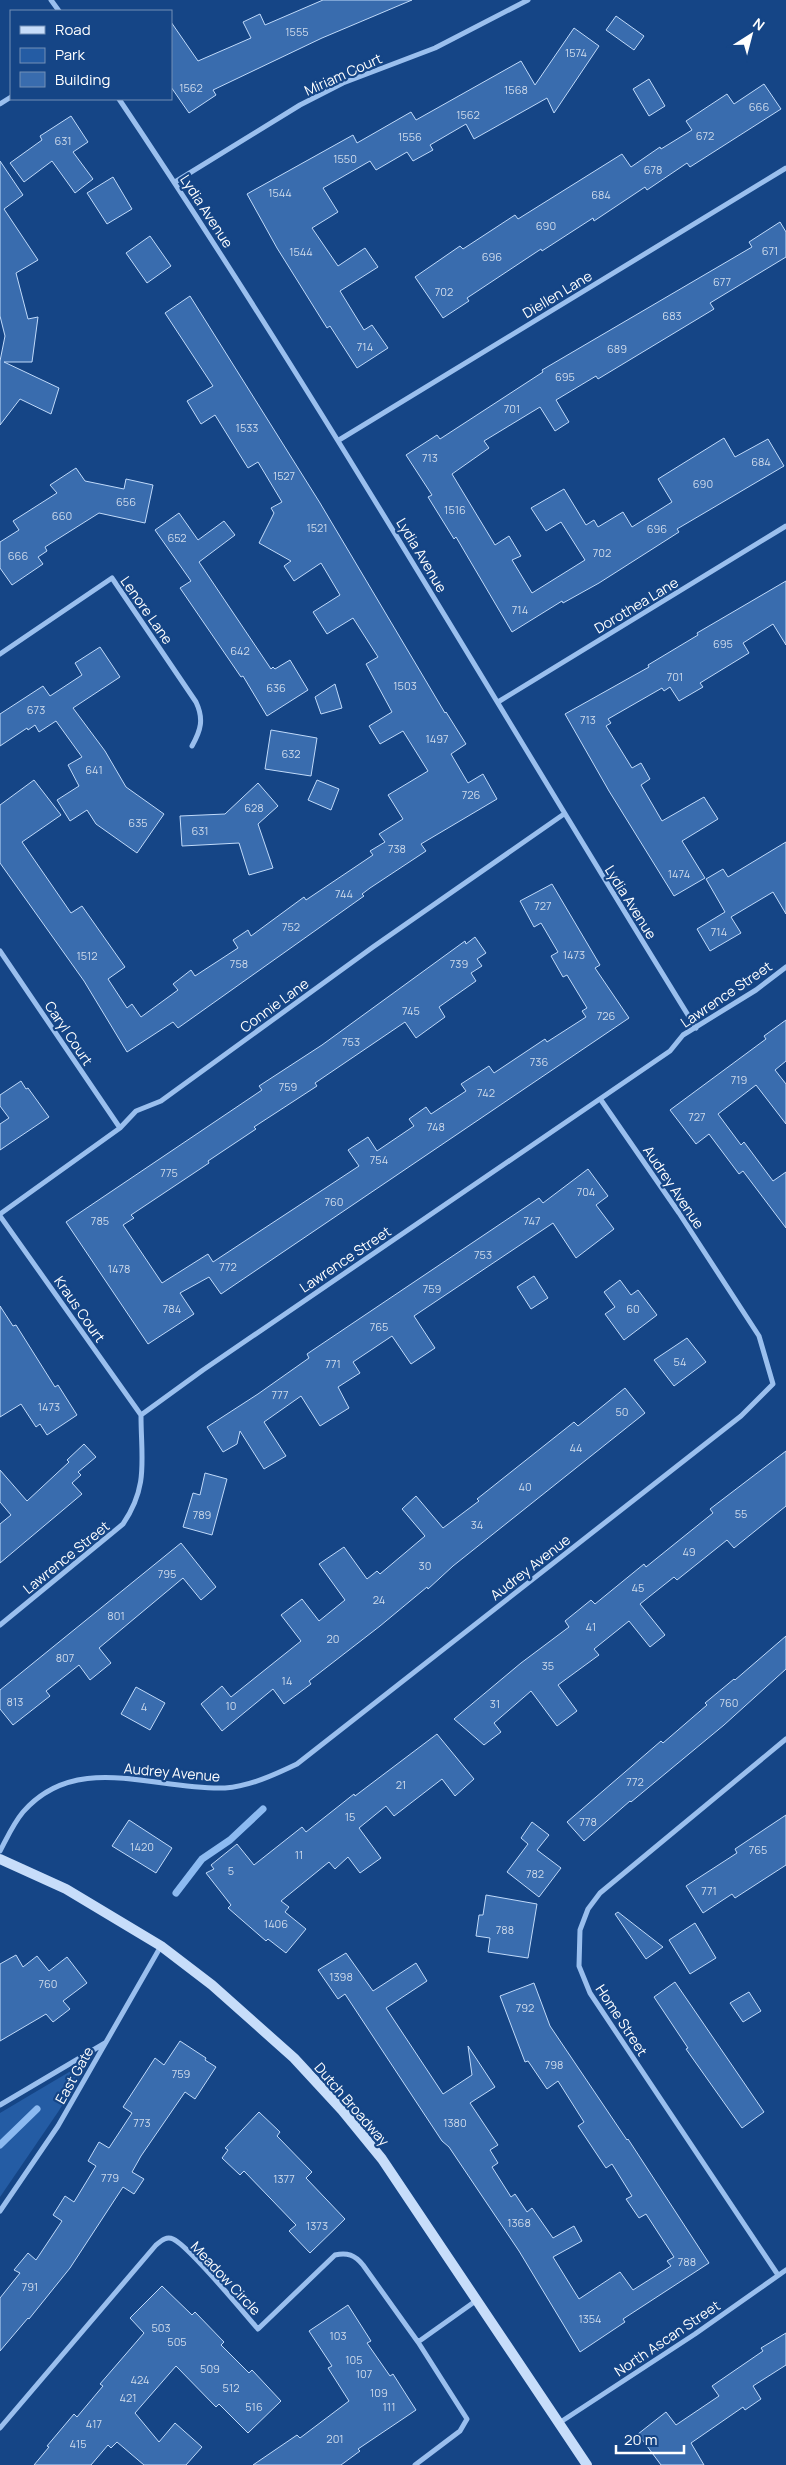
<svg xmlns="http://www.w3.org/2000/svg" width="786" height="2465" font-family="Manrope,sans-serif">
  <style>
    .green { fill: #245ca4 }
    .lines { fill: none; stroke-linecap: round; stroke-linejoin: round }
    .stream { stroke: #8cbaf1; stroke-width: 7 }
    .building { fill: #396cae; stroke: #c0dafa }
    .minor { stroke: #9abfee; stroke-width: 5 }
    .secondary { stroke: #c7ddfa; stroke-width: 10 }
    .labels { text-anchor: middle; dominant-baseline: central; stroke-width: 4.5; stroke-linejoin: round; paint-order: stroke }
    .number-label { font-size: 11px; fill: #cedaeb }
    .street-label { font-size: 14px; fill: #fff; stroke: #154586 }
  </style>
  <rect width="100%" height="100%" fill="#154586"/>
  <path class="green" d="M91,2059l-33,53 -58,85v-84z"/>
  <g class="lines">
    <path class="stream" d="M176,1893l26,-34 28,-19 33,-31
      M0,2145l37,-36"/>
  </g>
  <path class="building" d="M323,0h89l-90,38 -109,52 3,5 -27,18 -18,-26v-65l27,39 53,-23 -8,-16 17,-8 5,11z
    M616,16l28,20 -10,14 -28,-20z
    M574,28l25,18 -45,67 -7,-15 -73,41 -8,-15 -36,21 3,5 -20,11 -6,-9 -31,18 -6,-9 -47,27 15,24 -26,16 26,38 27,-18 13,19 -38,24 24,39 8,-5 16,23 -31,20 -27,-42 -3,2 -50,-80 -30,-54 106,-59 4,8 54,-31 5,8 105,-59 14,24z
    M649,79l16,27 -16,10 -16,-27z
    M764,84l17,25 -91,58 -3,-4 -40,27 -2,-3 -51,34 -1,-3 -51,33 -1,-2 -74,49 2,3 -26,17 -28,-41 45,-31 3,3 52,-34 3,4 104,-65 9,13 29,-20 1,2 31,-19 -6,-9 41,-27 7,10z
    M71,116l17,26 -15,10 20,27 -18,14 -23,-32 -28,21 -14,-19 32,-23 -2,-4z
    M0,161l23,34 -19,14 34,51 -22,13 12,46 10,-2 -6,45h-28l55,26 -8,26 -31,-15 -20,26v-64l5,-25 -5,-20z
    M113,177l19,32 -25,15 -20,-31z
    M780,222l6,10v25l-76,46 4,6 -116,70 -2,-3 -40,24 13,22 -14,9 -15,-24 -56,34 5,7 -37,26 43,71 14,-9 12,20 -9,4 20,33 53,-33 -24,-38 -15,9 -15,-23 33,-19 22,36 8,-5 4,7 25,-15 9,15 40,-25 -14,-23 66,-41 11,19 33,-18 16,27 -107,63 2,3 -80,51 -36,20 -1,-2 -50,31 -56,-95 -2,2 -26,-42 4,-2 -26,-40 31,-20 3,4 103,-67 -1,-2 210,-123 -3,-5z
    M150,236l21,30 -24,17 -21,-30z
    M190,296l130,207 125,210 1,-1 20,32 -15,10 17,29 15,-9 14,25 -76,45 5,7 -56,37 -8,6 2,2 -186,132 -5,-6 -46,30 -43,-71 -84,-118v-58l34,-25 27,35 -39,27 49,71 11,-7 43,61 -17,12 19,29 5,-4 9,13 37,-27 -5,-6 18,-14 4,6 43,-28 -5,-8 15,-10 3,6 53,-39 2,3 67,-45 -3,-4 15,-9 -6,-8 24,-15 -15,-24 40,-24 -25,-40 -23,13 -11,-18 23,-14 -26,-48 12,-7 -25,-39 -26,16 -14,-22 27,-17 -19,-32 -27,18 -10,-15 7,-5 -32,-18 15,-30 -3,-5 11,-6 -24,-40 -10,6 -33,-53 -14,9 -14,-23 26,-15 -48,-73z
    M76,468l9,13 39,8 2,-10 27,6 -8,38 -46,-10 -54,34 2,4 -9,6 5,7 -31,21 -12,-17v-26l19,-12 -6,-9 44,-28 -7,-8z
    M179,513l19,27 26,-19 11,14 -36,27 72,107 2,-2 2,2 15,-9 18,30 -41,26 -24,-40 -2,1 -61,-89 11,-7 -36,-51z
    M786,581v64l-13,-21 -30,19 6,10 -49,30 3,4 -24,14 -9,-14 -6,4 -2,-3 -54,31 3,4 -5,3 26,42 9,-5 9,16 -9,6 21,36 42,-24 14,22 -36,22 23,37 -31,18 -65,-105 -44,-77 84,-47 -1,-2 50,-30 -1,-2z
    M100,647l20,30 -47,31 32,43 21,36 38,27 -27,39 -41,-29 -9,-14 -17,11 -13,-21 22,-14 -11,-21 14,-8 -26,-36 -17,11 -4,-7 -7,5 -1,-2 -27,18v-32l43,-28 7,10 32,-21 -7,-12z
    M335,684l7,24 -21,6 -6,-17z
    M271,730l46,8 -6,38 -46,-7z
    M317,780l22,9 -8,21 -23,-10z
    M258,783l20,23 -20,18 15,44 -24,7 -10,-32 -57,3 -2,-30 45,-2z
    M786,842v72l-13,-22 -42,25 10,16 -31,18 -13,-22 28,-17 -19,-33 17,-10 5,8z
    M552,884l48,81 -5,3 34,50 -408,276 -12,-17 -29,16 14,21 -46,30 -82,-122 196,-132 -3,-4 63,-41 143,-104 1,3 9,-7 11,16 -9,6 5,7 -11,7 5,8 -37,26 6,10 -29,21 -11,-16 -90,61 2,3 -63,41 2,2 -48,32 1,2 -78,52 3,3 -11,7 39,58 46,-29 5,8 146,-96 -11,-16 20,-13 9,14 37,-25 -5,-7 17,-12 5,7 35,-23 -5,-7 28,-18 5,7 51,-34 2,3 39,-25 -4,-6 5,-3 -20,-33 -4,2 -12,-21 7,-4 -17,-29 -7,4 -14,-26z
    M786,1020v41l-11,9 11,14v40l-30,-39 -38,29 23,31 3,-3 29,39 13,-9v56l-43,-57 -4,3 -30,-40 -13,10 -26,-34 96,-71 -2,-3z
    M21,1081l5,8 2,-1 21,29 -49,33v-26l9,-6 -9,-12v-11z
    M588,1169l20,27 -12,9 18,24 -38,29 -23,-35 -139,93 21,32 -24,16 -19,-28 -39,26 7,11 -22,14 11,21 -29,18 -19,-30 -37,26 22,34 -22,13 -24,-38 -3,13 -14,8 -16,-25 51,-33 51,-36 -2,-4 232,-156 4,5z
    M534,1276l14,22 -17,11 -14,-22z
    M620,1280l11,15 7,-5 19,25 -33,25 -19,-26 10,-7 -11,-15z
    M0,1306l13,20 3,-1 39,62 3,-2 19,30 -30,20 -7,-11 -4,3 -15,-23 -21,13z
    M687,1338l19,24 -32,24 -20,-26z
    M625,1388l20,25 -192,153 -25,23 -1,-2 -47,39 -71,55 2,3 -27,20 -11,-15 -51,42 -21,-27 21,-18 9,11 70,-56 -20,-26 21,-16 17,22 26,-21 -26,-36 25,-17 23,32 10,-8 3,3 45,-38 -23,-27 14,-13 27,32 36,-27 -2,-2 97,-77 4,4z
    M84,1444l12,13 -18,15 3,3 -9,8 10,11 -82,69v-39l11,-9 -11,-13v-32l27,31 42,-39 -2,-2z
    M786,1451v55l-52,42 -7,-8 -50,40 -3,-3 -34,27 25,31 -15,12 -21,-26 -35,28 5,6 -41,30 19,26 -20,15 -26,-35 -37,32 7,9 -17,13 -30,-26 67,-56 48,-36 -4,-6 26,-21 4,4 49,-40 2,3 67,-54 -3,-4z
    M205,1473l22,6 -15,56 -29,-8 10,-34 7,2z
    M181,1543l35,44 -15,13 -18,-22 -84,70 12,15 -21,17 -11,-15 -33,26 4,5 -37,29 -13,-16v-19z
    M786,1636v33l-62,56 -93,77 -1,-1 -46,40 -17,-19 94,-81 2,2 44,-38 -2,-2 29,-24 1,1z
    M136,1687l29,16 -15,27 -29,-16z
    M437,1734l37,45 -19,17 -13,-17 -48,37 -8,-10 -27,22 22,30 -21,15 -12,-16 -13,12 -6,-7 -48,39 8,6 -4,5 21,17 -20,24 -18,-14 -2,2 -38,-33 3,-3 -25,-32 8,-4 -3,-4 26,-21 17,21 48,-38 4,5 48,-38 1,2z
    M786,1815v50l-51,33 -3,-4 -29,19 -17,-27 51,-33 -2,-4z
    M129,1820l43,28 -16,25 -44,-27z
    M532,1822l17,13 -12,15 24,18 -22,29 -32,-25 21,-28 -7,-6z
    M486,1895l51,9 -9,54 -40,-6 2,-14 -14,-2 3,-21h4z
    M618,1912l45,35 -17,12 -31,-45z
    M695,1923l21,35 -26,16 -21,-34z
    M346,1953l27,38 43,-28 11,18 -41,27 57,86 29,-19 -4,-29 27,41 -25,16 28,42 -8,5 8,13 -6,4 19,30 4,-3 12,18 5,-4 21,30 21,-12 8,15 -29,16 26,42 41,-27 13,18 38,-24 -4,-5 7,-4 -28,-43 -7,4 -13,-19 6,-3 -20,-32 -6,4 -28,-42 6,-4 -26,-41 -11,8 -19,-28 -3,1 -25,-66 34,-13 16,43 77,114 1,-1 81,124 -86,56 2,3 -45,30 -61,-101 -70,-104 -7,-6 -97,-147 -7,5 -20,-29z
    M16,1955l7,12 14,-11 12,15 18,-14 20,26 -24,18 7,8 -17,13 -7,-8 -46,27v-77z
    M675,1982l89,130 -22,16 -56,-79 2,-1 -34,-51z
    M749,1992l12,19 -18,11 -13,-19z
    M180,2041l26,17 -1,2 11,7 -21,32 -10,-7 -44,64 -9,16 12,7 -10,15 -11,-7 -53,81 -41,51 -1,-1 -28,33v-53l20,-25 -6,-3 14,-17 8,7 26,-39 -9,-6 12,-19 9,6 22,-36 -8,-5 11,-19 10,6 23,-35 -9,-6 32,-49 9,7z
    M259,2112l21,20 -3,4 35,36 -6,6 39,41 -35,34 -21,-22 7,-6 -52,-54 -4,4 -18,-17 6,-8 -3,-2z
    M162,2286l30,29 3,-3 29,30 -3,3 28,28 3,-3 29,31 -33,32 -29,-29 -3,3 -40,-41 -41,47 24,29 16,-19 27,24 -16,18h-42l-27,-23 -6,6 -3,-3 -17,20h-57l15,-18 -2,-1 27,-32 3,3 26,-31 -3,-2 44,-51 -14,-15z
    M348,2305l23,36 -4,2 23,33 3,-2 23,36 -58,39 2,2 -19,14h-88l44,-30 3,3 49,-37 -21,-33 4,-2 -23,-35z
    M786,2333v32l-33,21 8,13 -16,11 -2,-3 -52,36 13,22h-43l-23,-31 28,-22 10,13 43,-29 -7,-10 51,-35 -2,-3z"/>
  <g class="lines">
    <path class="minor" d="M51,0l8,11
      M119,99c203,303 385,619 577,929
      M0,104l11,-7
      M175,182l125,-77 43,-22 92,-35 93,-48
      M339,440l447,-272
      M0,654l112,-76 84,124c8,17 5,28 -4,44
      M498,702l288,-176
      M0,951l120,177
      M0,1214l120,-86 16,-17 25,-10 212,-154 191,-133
      M0,1216l141,199
      M141,1415l62,-45 467,-319 13,-16 73,-45 30,-23
      M0,1625l123,-101c26,-38 18,-65 18,-109
      M0,1851c7,-13 13,-27 23,-39 54,-62 133,-21 202,-24 25,-2 49,-13 72,-24l444,-348 32,-32 -14,-48 -80,-123 -78,-113
      M0,2105l105,-62
      M0,2211l58,-85 103,-180
      M778,2275l-188,-282 -11,-27 1,-36 8,-21 12,-16 186,-154
      M418,2342l59,-42
      M559,2423l136,-89 91,-64
      M0,2428l156,-183c5,-4 10,-9 17,-6 16,7 70,73 85,90l77,-74c12,-3 20,0 28,10l55,77 49,77 -7,12 -45,34"/>
    <path class="secondary" d="M0,1859l66,30 95,57 51,39 82,73 48,52 40,49 205,306"/>
  </g>
  <g class="labels">
    <g class="number-label">
      <text x="297" y="31">1555</text>
      <text x="576" y="52">1574</text>
      <text x="191" y="87">1562</text>
      <text x="516" y="89">1568</text>
      <text x="759" y="106">666</text>
      <text x="468" y="114">1562</text>
      <text x="705" y="135">672</text>
      <text x="410" y="136">1556</text>
      <text x="63" y="140">631</text>
      <text x="345" y="158">1550</text>
      <text x="653" y="169">678</text>
      <text x="280" y="192">1544</text>
      <text x="601" y="194">684</text>
      <text x="546" y="225">690</text>
      <text x="770" y="250">671</text>
      <text x="301" y="251">1544</text>
      <text x="492" y="256">696</text>
      <text x="722" y="281">677</text>
      <text x="444" y="291">702</text>
      <text x="672" y="315">683</text>
      <text x="365" y="346">714</text>
      <text x="617" y="348">689</text>
      <text x="565" y="376">695</text>
      <text x="512" y="408">701</text>
      <text x="247" y="427">1533</text>
      <text x="430" y="457">713</text>
      <text x="761" y="461">684</text>
      <text x="284" y="475">1527</text>
      <text x="703" y="483">690</text>
      <text x="126" y="501">656</text>
      <text x="455" y="509">1516</text>
      <text x="62" y="515">660</text>
      <text x="317" y="527">1521</text>
      <text x="657" y="528">696</text>
      <text x="177" y="537">652</text>
      <text x="602" y="552">702</text>
      <text x="18" y="555">666</text>
      <text x="520" y="609">714</text>
      <text x="723" y="643">695</text>
      <text x="240" y="650">642</text>
      <text x="675" y="676">701</text>
      <text x="405" y="685">1503</text>
      <text x="276" y="687">636</text>
      <text x="36" y="709">673</text>
      <text x="588" y="719">713</text>
      <text x="437" y="738">1497</text>
      <text x="291" y="753">632</text>
      <text x="94" y="769">641</text>
      <text x="471" y="794">726</text>
      <text x="254" y="807">628</text>
      <text x="138" y="822">635</text>
      <text x="200" y="830">631</text>
      <text x="397" y="848">738</text>
      <text x="679" y="873">1474</text>
      <text x="344" y="893">744</text>
      <text x="543" y="905">727</text>
      <text x="291" y="926">752</text>
      <text x="719" y="931">714</text>
      <text x="574" y="954">1473</text>
      <text x="87" y="955">1512</text>
      <text x="239" y="963">758</text>
      <text x="459" y="963">739</text>
      <text x="411" y="1010">745</text>
      <text x="606" y="1015">726</text>
      <text x="351" y="1041">753</text>
      <text x="539" y="1061">736</text>
      <text x="739" y="1079">719</text>
      <text x="288" y="1086">759</text>
      <text x="486" y="1092">742</text>
      <text x="697" y="1116">727</text>
      <text x="436" y="1126">748</text>
      <text x="379" y="1159">754</text>
      <text x="169" y="1172">775</text>
      <text x="586" y="1191">704</text>
      <text x="334" y="1201">760</text>
      <text x="100" y="1220">785</text>
      <text x="532" y="1220">747</text>
      <text x="483" y="1254">753</text>
      <text x="228" y="1266">772</text>
      <text x="119" y="1268">1478</text>
      <text x="432" y="1288">759</text>
      <text x="172" y="1308">784</text>
      <text x="633" y="1308">60</text>
      <text x="379" y="1326">765</text>
      <text x="680" y="1361">54</text>
      <text x="333" y="1363">771</text>
      <text x="280" y="1394">777</text>
      <text x="49" y="1406">1473</text>
      <text x="622" y="1411">50</text>
      <text x="576" y="1447">44</text>
      <text x="525" y="1486">40</text>
      <text x="741" y="1513">55</text>
      <text x="202" y="1514">789</text>
      <text x="477" y="1524">34</text>
      <text x="689" y="1551">49</text>
      <text x="425" y="1565">30</text>
      <text x="167" y="1573">795</text>
      <text x="638" y="1587">45</text>
      <text x="379" y="1599">24</text>
      <text x="116" y="1615">801</text>
      <text x="591" y="1626">41</text>
      <text x="333" y="1638">20</text>
      <text x="65" y="1657">807</text>
      <text x="548" y="1665">35</text>
      <text x="287" y="1680">14</text>
      <text x="15" y="1701">813</text>
      <text x="729" y="1702">760</text>
      <text x="495" y="1703">31</text>
      <text x="231" y="1705">10</text>
      <text x="144" y="1706">4</text>
      <text x="635" y="1781">772</text>
      <text x="401" y="1784">21</text>
      <text x="350" y="1816">15</text>
      <text x="588" y="1821">778</text>
      <text x="142" y="1846">1420</text>
      <text x="758" y="1849">765</text>
      <text x="299" y="1854">11</text>
      <text x="231" y="1870">5</text>
      <text x="535" y="1873">782</text>
      <text x="709" y="1890">771</text>
      <text x="276" y="1923">1406</text>
      <text x="505" y="1929">788</text>
      <text x="341" y="1976">1398</text>
      <text x="48" y="1983">760</text>
      <text x="525" y="2007">792</text>
      <text x="554" y="2064">798</text>
      <text x="181" y="2073">759</text>
      <text x="142" y="2122">773</text>
      <text x="455" y="2122">1380</text>
      <text x="110" y="2177">779</text>
      <text x="284" y="2178">1377</text>
      <text x="519" y="2222">1368</text>
      <text x="317" y="2225">1373</text>
      <text x="687" y="2261">788</text>
      <text x="30" y="2286">791</text>
      <text x="590" y="2318">1354</text>
      <text x="161" y="2327">503</text>
      <text x="338" y="2335">103</text>
      <text x="177" y="2341">505</text>
      <text x="354" y="2359">105</text>
      <text x="210" y="2368">509</text>
      <text x="364" y="2373">107</text>
      <text x="140" y="2379">424</text>
      <text x="231" y="2387">512</text>
      <text x="379" y="2392">109</text>
      <text x="128" y="2397">421</text>
      <text x="254" y="2406">516</text>
      <text x="389" y="2406">111</text>
      <text x="94" y="2423">417</text>
      <text x="335" y="2438">201</text>
      <text x="78" y="2443">415</text>
    </g>
    <g class="street-label">
      <text transform="translate(343 74) rotate(-24)">Miriam Court</text>
      <text transform="translate(207 211) rotate(57)">Lydia Avenue</text>
      <text transform="translate(557 294) rotate(-31)">Diellen Lane</text>
      <text transform="translate(422 555) rotate(59)">Lydia Avenue</text>
      <text transform="translate(636 605) rotate(-31)">Dorothea Lane</text>
      <text transform="translate(147 610) rotate(55)">Lenore Lane</text>
      <text transform="translate(631 902) rotate(58)">Lydia Avenue</text>
      <text transform="translate(726 994) rotate(-34)">Lawrence Street</text>
      <text transform="translate(274 1005) rotate(-36)">Connie Lane</text>
      <text transform="translate(69 1033) rotate(56)">Caryl Court</text>
      <text transform="translate(674 1187) rotate(56)">Audrey Avenue</text>
      <text transform="translate(345 1259) rotate(-34)">Lawrence Street</text>
      <text transform="translate(80 1309) rotate(55)">Kraus Court</text>
      <text transform="translate(66 1557) rotate(-39)">Lawrence Street</text>
      <text transform="translate(530 1567) rotate(-38)">Audrey Avenue</text>
      <text transform="translate(172 1772) rotate(5)">Audrey Avenue</text>
      <text transform="translate(622 2020) rotate(57)">Home Street</text>
      <text transform="translate(74 2075) rotate(-61)">East Gate</text>
      <text transform="translate(352 2104) rotate(49)">Dutch Broadway</text>
      <text transform="translate(226 2278) rotate(47)">Meadow Circle</text>
      <text transform="translate(667 2338) rotate(-34)">North Ascan Street</text>
    </g>
  </g>
  <rect x="10" y="10" width="162" height="90" fill="#154586" stroke="#738fb6"/>
  <rect x="20" y="26" width="25" height="8" fill="#c7ddfa" stroke="#738fb6"/>
  <text x="55" y="35" font-size="15" fill="#ffffff">Road</text>
  <rect x="20" y="48" width="25" height="15" fill="#245ca4" stroke="#738fb6"/>
  <text x="55" y="60" font-size="15" fill="#ffffff">Park</text>
  <rect x="20" y="72" width="25" height="15" fill="#396cae" stroke="#738fb6"/>
  <text x="55" y="85" font-size="15" fill="#ffffff">Building</text>
  <g transform="translate(751 35) rotate(36)" stroke="#154586" stroke-width="4" paint-order="stroke">
  <path d="M0-4L9 19L0 12L-9 19Z" fill="#ffffff"/>
  <text y="-8" font-size="14" font-weight="bold" text-anchor="middle" fill="#ffffff">N</text>
  </g>
  <path d="M616 2445v8h68v-8" fill="none" stroke="#ffffff" stroke-width="2.5"/>
  <text x="624" y="2445" font-size="15" fill="#ffffff" stroke="#154586" stroke-width="4" paint-order="stroke">20 m</text>
</svg>
